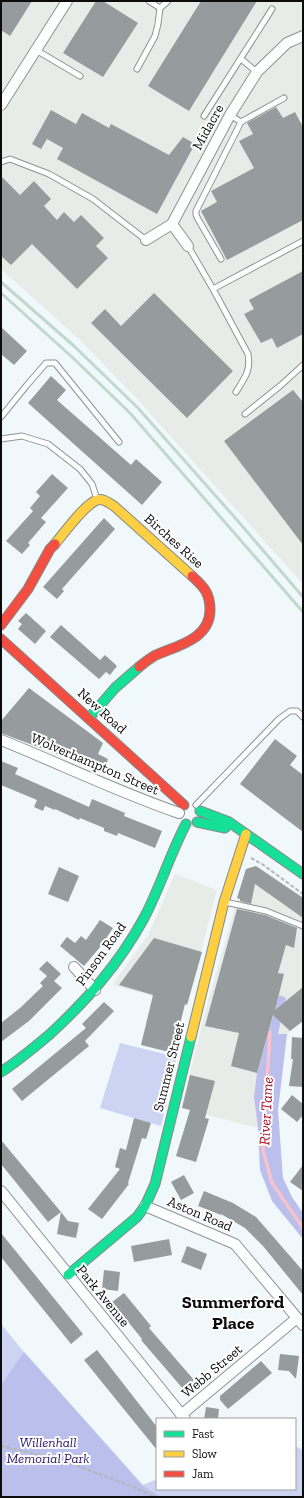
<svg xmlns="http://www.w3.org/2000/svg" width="304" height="1498" font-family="'Zilla Slab',serif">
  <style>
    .industrial { fill: #e8ece8 }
    .green { fill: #cdd4f3 }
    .forest { fill: #bbbfec }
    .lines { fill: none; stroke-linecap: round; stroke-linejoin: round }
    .stream { stroke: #f8c2ce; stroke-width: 3.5 }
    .building { fill: #969c9d }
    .lane-casing { stroke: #8f9294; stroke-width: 7 }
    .street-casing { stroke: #8f9294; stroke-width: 12 }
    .fast-casing { stroke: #85898a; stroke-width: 11 }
    .slow-casing { stroke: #85898a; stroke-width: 11 }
    .jam-casing { stroke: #85898a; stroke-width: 11 }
    .path { stroke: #b5b7b7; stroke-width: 2; stroke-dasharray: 4 2; stroke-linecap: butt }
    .lane { stroke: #fdfefe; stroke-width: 5 }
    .street { stroke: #fdfefe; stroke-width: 10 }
    .fast { stroke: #16e098; stroke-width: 9 }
    .slow { stroke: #ffcf43; stroke-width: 9 }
    .jam { stroke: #f24e42; stroke-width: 9 }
    .rail { stroke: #c1d9cb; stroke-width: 3 }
    .labels { text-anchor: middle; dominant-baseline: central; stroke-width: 4; stroke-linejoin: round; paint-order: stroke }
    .street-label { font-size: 14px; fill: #0c0c0c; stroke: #fff }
    .park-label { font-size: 14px; font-style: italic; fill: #29176a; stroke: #fff }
    .water-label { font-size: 15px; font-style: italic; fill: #aa0a20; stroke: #fff }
    .district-label { font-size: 18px; font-weight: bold; fill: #0c0c0c; stroke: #fff }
  </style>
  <rect width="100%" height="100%" fill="#f0f8fb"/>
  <path class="industrial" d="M1,1h302v583l-166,-185 -56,-58 -80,-72z
    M256,866l47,31v124l-16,13h-9l8,-36 -32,99 4,31 -77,-20 26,-103 39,-136z
    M175,874l42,16 -30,115 -75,-20 36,-50z"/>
  <path class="green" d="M120,1043l57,14 -16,69 -61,-18z
    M1,1324l23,28 119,133 14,-6v10h138v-43l8,4v47h-302z"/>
  <path class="forest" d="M279,995l7,3 -8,36h9l-9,76 5,68 9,19 11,16v26l-31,-38 -12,-31 -2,-42 -4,-31 3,-24z
    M24,1352l119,134 18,11h-160v-112z"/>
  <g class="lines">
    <path class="stream" d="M270,1032l-7,118 9,33 31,45"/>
  </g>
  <path class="building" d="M1,1h31l-22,35 -9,-6z
    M96,1h7l35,22 -35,54 -40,-24z
    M201,1h56l-68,110 -41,-25z
    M276,107l7,11 12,-6 8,15v93l-76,40 -26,-49 16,-9 -6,-11 43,-23 -15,-27 14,-7 -6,-11z
    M51,110l25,14 6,-11 27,15 2,-4 58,31 14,-18 12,7 -38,70 -100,-55 6,-11 -16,-9 -6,10 -9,-5z
    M1,176l19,19 14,-14 17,18 -7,7 13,14 7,-8 10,10 7,-7 23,23 -8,8 12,12 -31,31 -45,-45 -21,21 -10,-9z
    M303,271v63l-26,14 -5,-10 -11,5 -17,-29 10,-5 -5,-9z
    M154,293l79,78 -46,47 -96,-95 14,-14 16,17z
    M1,327l26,24 -13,14 -13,-11z
    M51,376l15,14 -9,10 74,65 5,-6 26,23 -20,23 -114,-102z
    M293,390l10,12v143l-79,-104z
    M52,474l16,14 -27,30 5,4 -18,21 2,2 -8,9 -16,-13 27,-30 -3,-3 10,-12 -4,-4z
    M104,518l11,11 -53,60 2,2 -7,8 -14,-12z
    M26,613l20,18 -11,13 -17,-15 4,-5 -4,-3z
    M61,625l39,35 5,-5 12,11 -7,9 -4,-3 -7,7 -49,-42z
    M29,688l74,55 -5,11 10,5 -4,13 -32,-17 -2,4 -69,-26v-12z
    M275,739l22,17 -7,9 13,10v57l-63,-48z
    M1,761l17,7 -3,6 74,33 3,-8 33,14 -1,3 38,15 -7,17 -37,-15 -1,3 -13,-5v-3l-24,-10 -1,2 -24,-11v1l-10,-4 -2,5 -9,-4 3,-7 -36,-15z
    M256,866l47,32v20l-48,-34 -4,20 -11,-3v-2l-3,-1 9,-29z
    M59,867l20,9 -11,26 -20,-8z
    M237,909l28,6 32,13 -3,20 -8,-3 -8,28 6,1 -9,36 28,-23v34l-13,10 -17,-16 -16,58 -26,-7 8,-33 -34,-7z
    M100,920l13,8 -12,18 -17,20 -24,-20 7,-9 8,6 6,-7 5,4z
    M154,938l48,14 -15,53 -2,-1 -12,49 -32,-8 12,-50 -34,-10z
    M47,961l14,13 -7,7 8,7 -33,33 -28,21v-19l19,-15 23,-22 -3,-3 7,-7 -8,-7z
    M104,1002l10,9 -29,30 4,5 -67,55 -10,-12 74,-61 -4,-4z
    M292,1037l11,1v49l-14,-1 4,-27h-2z
    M190,1075l25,6 -10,37 4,1 -13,43 -20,-6 14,-46 -8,-2z
    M292,1095l11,9v11l-6,7 -16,-13z
    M134,1118l17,5 -5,16 -4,-1 -14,45 1,1 -27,35 -14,-10 32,-40 -5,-2 5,-19 6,2z
    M1,1140l60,72 -13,10 -47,-58z
    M303,1165v26l-13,-9z
    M184,1175l10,18 -13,7 -10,-18z
    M204,1191l29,12 23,14 47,54v24l-40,-49 -18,-18 -24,-14v1l-23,-9z
    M61,1212l7,9 11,2 -3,15 -19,-4z
    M1,1233l82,101 -12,10 -70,-87z
    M169,1239l3,16 -38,7 -3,-16z
    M187,1246l20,8 -6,16 -20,-8z
    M104,1270l16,2 -2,19 -16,-2z
    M124,1293l27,33 -2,2 45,52 -10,10 -43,-50 1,-1 -30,-37z
    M97,1350l60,77v23l-73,-90z
    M280,1354l19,2 -3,23 -7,-8 -11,-1z
    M261,1361l11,12 -44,36 -8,-9v-4z
    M206,1407l13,2 -1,10h-14z"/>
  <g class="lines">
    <g class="lane-casing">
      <path id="lane" d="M149,1l11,7 8,-7
        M36,50l44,26
        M241,59l16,13
        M137,69l18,-33 3,-12 2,-16
        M230,115l11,7
        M204,116l68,-107
        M1,162l9,-3 39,15 44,25 53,41
        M188,246l25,43 90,-48
        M221,259l-23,-40 -2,-4v-4l45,-89 43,-24
        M213,289l35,65c3,17 -3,23 -12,38
        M245,414l35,-28 23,-21
        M1,417l26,-32 19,-22h9l64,79
        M1,439l21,-3 26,8 32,25 12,15 5,15
        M196,805l83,-86 11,-8h7l6,6
        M225,902l41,9 37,15"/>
    </g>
    <g class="street-casing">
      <path id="street" d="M1,105l66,-104
        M146,240l26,-16
        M188,246l-16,-22 58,-109 27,-43 30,-29 16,-7
        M1,740c60,24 117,52 178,73
        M74,967l21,23
        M1,1191l184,228
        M145,1206l90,38 68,81
        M181,1415l116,-97"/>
    </g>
    <g class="fast-casing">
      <path id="fast" d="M89,718l26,-30 24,-21
        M200,811l29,11 74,52
        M197,822l28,6
        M1,1072c17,-11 32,-24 48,-37 38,-35 70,-71 95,-117 16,-30 26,-64 42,-94
        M68,1275l69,-58 8,-11 10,-22 36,-147"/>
    </g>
    <g class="slow-casing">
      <path id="slow" d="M55,544c9,-11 29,-39 42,-44 6,-2 12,3 17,6l78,70
        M191,1037l33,-135 22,-68"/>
    </g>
    <g class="jam-casing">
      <path id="jam" d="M1,625l27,-36 22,-40 5,-5
        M1,639l183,166
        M139,667c5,-4 10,-8 15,-11 21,-10 56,-16 56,-46 0,-17 -6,-23 -18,-34"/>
    </g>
    <path class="path" d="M251,858l11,6 41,30
      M1,1446l61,14 74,28 18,9"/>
    <use href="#lane" class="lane"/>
    <use href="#street" class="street"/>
    <use href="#fast" class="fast"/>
    <use href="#slow" class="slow"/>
    <use href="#jam" class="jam"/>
    <path class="rail" d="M1,282l73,64 64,62 99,112 66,77
      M1,293l71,64 58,56 173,199"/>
  </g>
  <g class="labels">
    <g class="street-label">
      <text transform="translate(208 127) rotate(-61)">Midacre</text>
      <text transform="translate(174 541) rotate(42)">Birches Rise</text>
      <text transform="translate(102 711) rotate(42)">New Road</text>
      <text transform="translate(95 764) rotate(23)">Wolverhampton Street</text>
      <text transform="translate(101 954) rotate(-54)">Pinson Road</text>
      <text transform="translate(169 1067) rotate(-76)">Summer Street</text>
      <text transform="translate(200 1214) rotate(23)">Aston Road</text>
      <text transform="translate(103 1296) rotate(51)">Park Avenue</text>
      <text transform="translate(212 1371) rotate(-40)">Webb Street</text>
    </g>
    <g class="park-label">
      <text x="48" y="1442">Willenhall<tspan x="48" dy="16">Memorial Park</tspan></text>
    </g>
    <g class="water-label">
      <text transform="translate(266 1111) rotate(-87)">River Tame</text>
    </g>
    <g class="district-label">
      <text x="233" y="1302">Summerford<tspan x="233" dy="21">Place</tspan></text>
    </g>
  </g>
  <rect width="304" height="1498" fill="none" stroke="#0c0c0c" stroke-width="4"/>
  <rect x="156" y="1418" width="140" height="72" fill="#ffffff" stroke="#9e9e9e"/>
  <rect x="164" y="1431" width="20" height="6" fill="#16e098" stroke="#9e9e9e"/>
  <text x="192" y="1438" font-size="12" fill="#0c0c0c">Fast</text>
  <rect x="164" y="1451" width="20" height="6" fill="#ffcf43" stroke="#9e9e9e"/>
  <text x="192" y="1458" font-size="12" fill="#0c0c0c">Slow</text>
  <rect x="164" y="1471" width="20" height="6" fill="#f24e42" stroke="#9e9e9e"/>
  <text x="192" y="1478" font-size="12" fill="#0c0c0c">Jam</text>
</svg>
